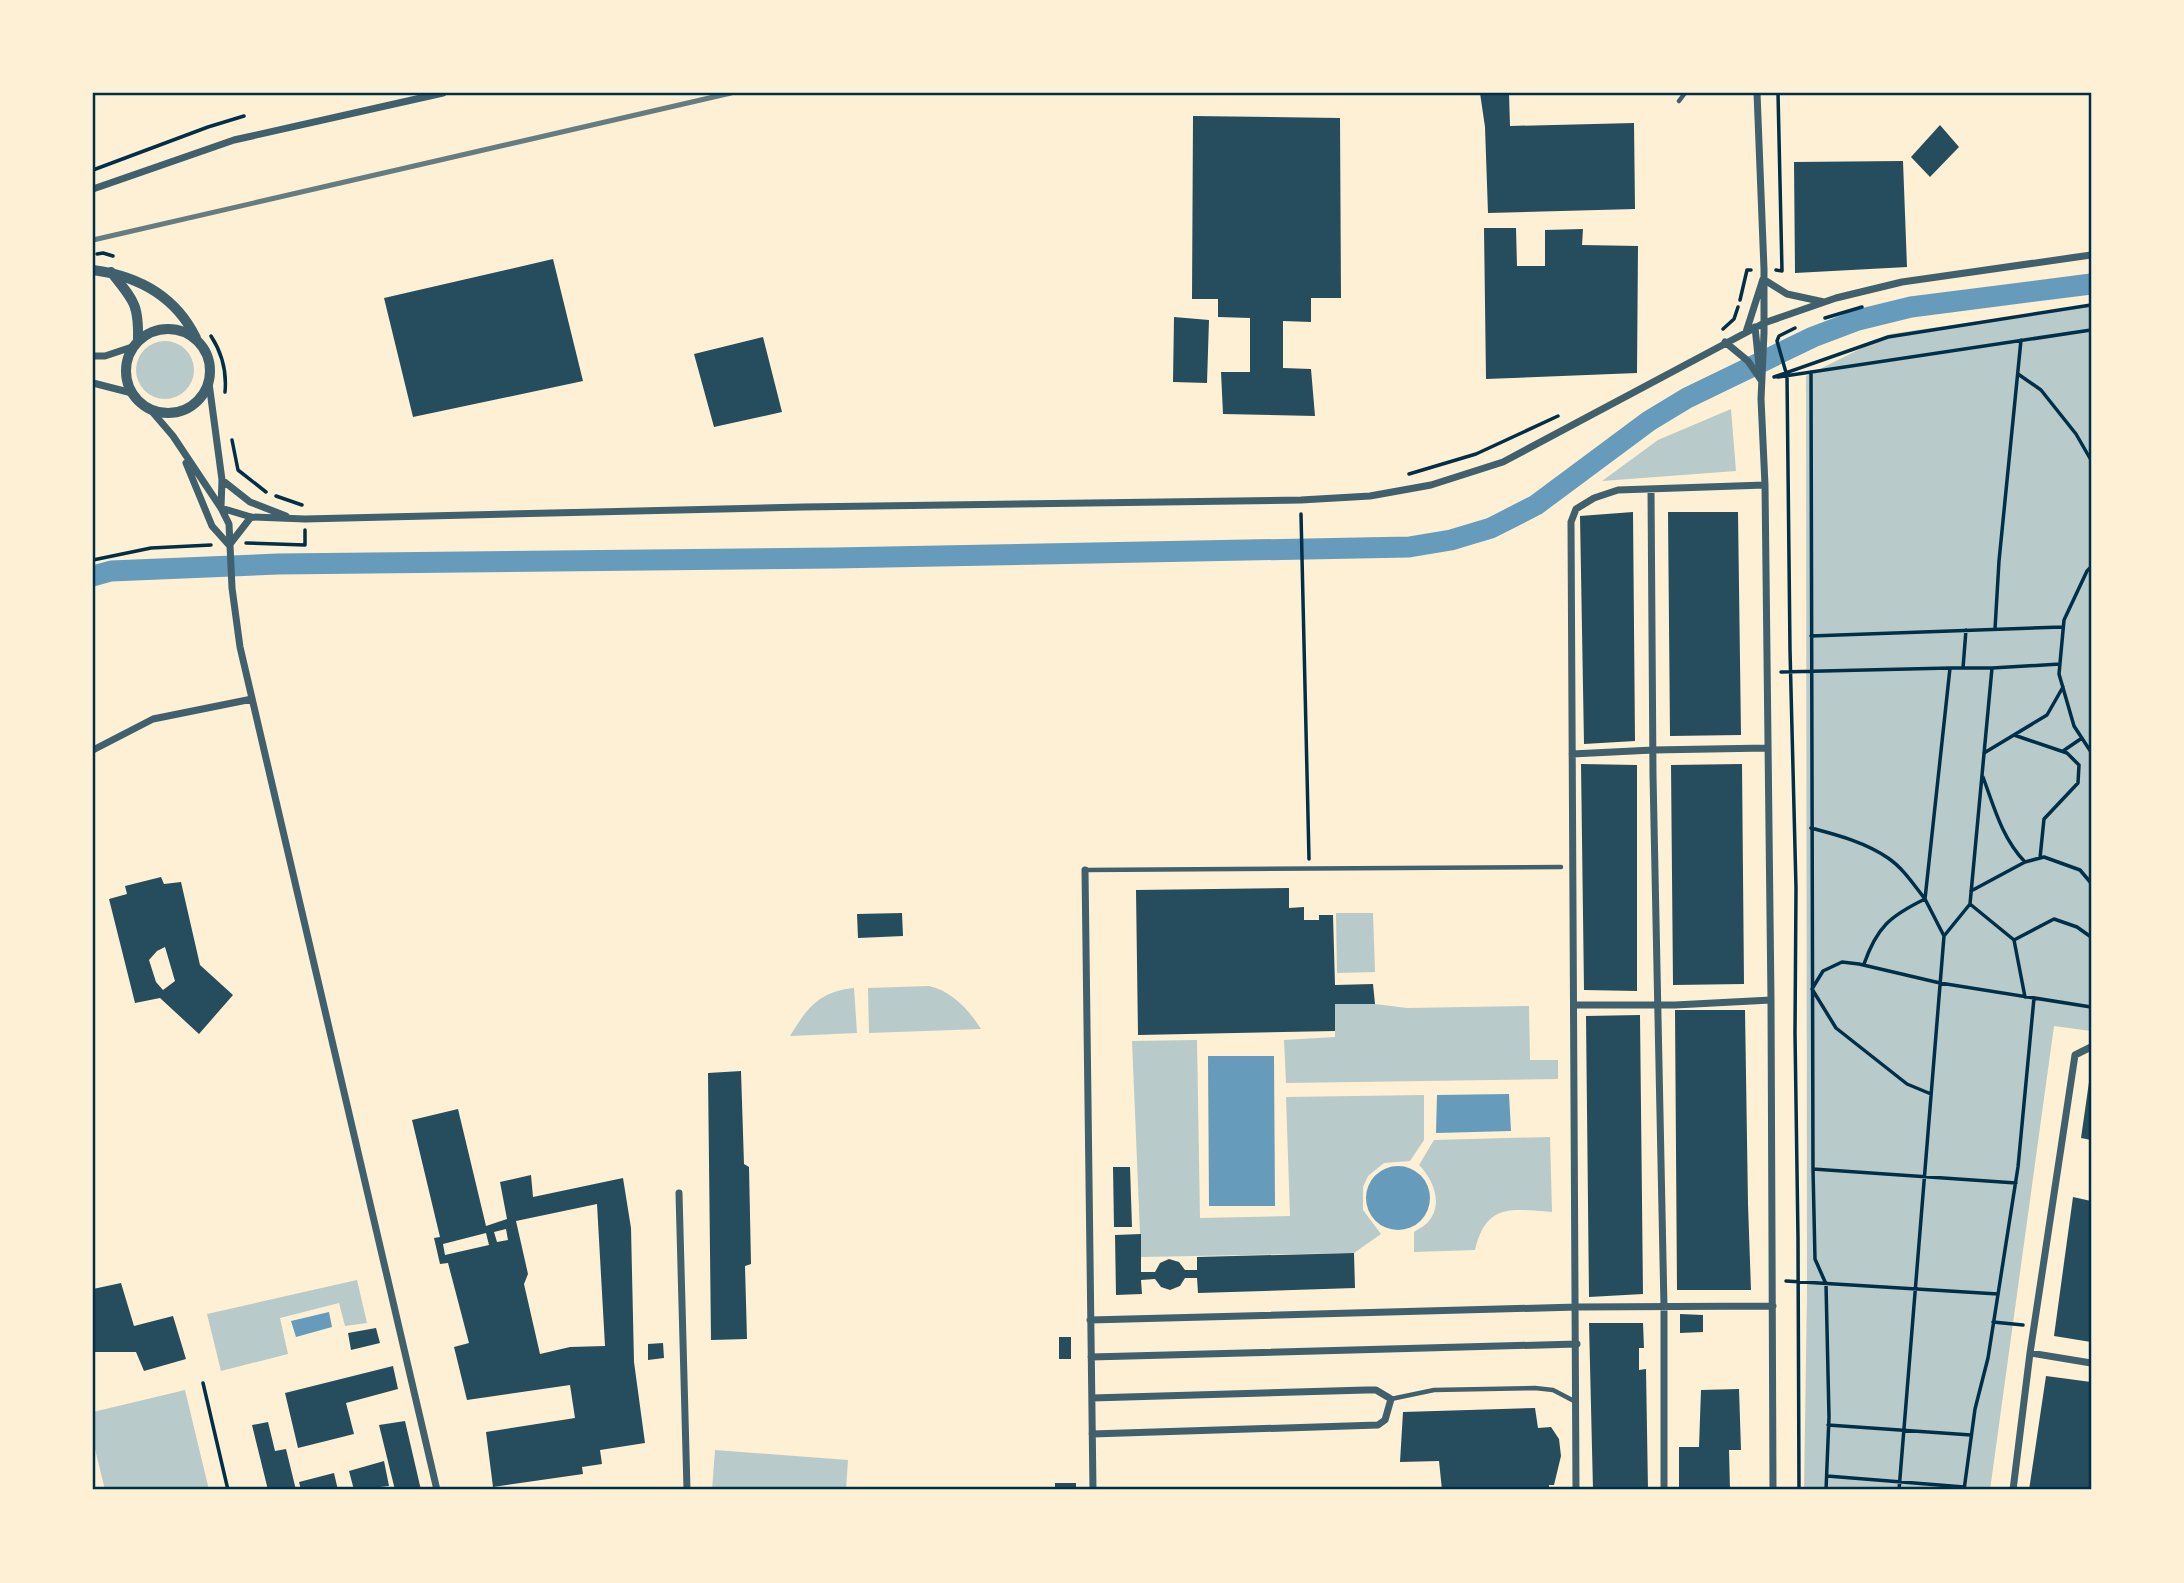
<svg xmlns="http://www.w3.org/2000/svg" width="2184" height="1583" font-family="'Libre Baskerville',serif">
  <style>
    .green { fill: #b9caca }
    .water { fill: #669bbc }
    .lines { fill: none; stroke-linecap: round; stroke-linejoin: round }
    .canal { stroke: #669bbc; stroke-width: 21 }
    .building { fill: #264d5e; fill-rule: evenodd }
    .path { stroke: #003049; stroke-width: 3.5 }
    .service { stroke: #3f606c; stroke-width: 4.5 }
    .minor { stroke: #3f606c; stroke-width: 7 }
    .tertiary { stroke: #3f606c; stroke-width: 10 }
    .rail { stroke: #657d81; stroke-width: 5 }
    .neatline { fill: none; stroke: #003049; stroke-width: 2.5 }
  </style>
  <rect width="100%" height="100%" fill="#fdf0d5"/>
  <path class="green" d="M2091,305v726l-37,-5 -64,464h-186l3,-198 -1,-916 84,-42z
    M136 370a29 29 0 1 1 58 0a29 29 0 1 1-58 0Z
    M1731,409l5,62 -134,10 56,-41z
    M1336,913h37l2,59 -38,1z
    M929,986c23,5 40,24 52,43l-112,4 -1,-45z
    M854,988l3,45 -67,3c17,-28 30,-45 64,-48z
    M1335,1004h40l32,4 122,-2 1,54h28v19l-272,4 -2,-43 51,-3z
    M1197,1040l3,178 90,-2 -4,-119 138,-2v45l-14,21 -26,2 -16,13 -5,11v23l18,24 -27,19 -213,4 -9,-216z
    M1550,1137l2,75c-41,-3 -66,-9 -77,38l-61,2v-20c4,-3 11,-6 14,-10 16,-18 5,-43 -9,-57l15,-25z
    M357,1280l10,43 -22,3 -6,-23 -59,15 8,36 -67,17 -14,-57z
    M185,1390l24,100h-104l-12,-49v-29z
    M715,1450l133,10 -2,30h-134z"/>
  <path class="water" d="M1208,1056h66l1,150h-66z
    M1509,1094l2,37 -75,2 1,-38z
    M1366 1198a32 32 0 1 1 64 0a32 32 0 1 1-64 0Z
    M329,1312l3,15 -36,10 -5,-16z"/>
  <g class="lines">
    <path class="canal" d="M93,576l18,-5 167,-7 556,-6 575,-11 42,-7 40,-12 45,-23 113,-84 38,-23 126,-61 45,-17 53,-13 180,-23"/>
  </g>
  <path class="building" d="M1480,93h29l1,33 124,-3 1,86 -147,4 -3,-86z
    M1193,116l147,2 1,180h-30v24l-28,-1v47l28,1 4,47 -92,-2 -2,-42h29v-54l-32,-1v-18h-26z
    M1940,125l19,22 -29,30 -19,-20z
    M1903,161l4,106 -112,6 -1,-111z
    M1484,228h32l1,38h28v-36l38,-1 -1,16 56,1 -1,127 -151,6z
    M553,259l30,122 -170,36 -29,-119z
    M1174,317l35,3 -2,63 -34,-1z
    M763,337l19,75 -68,15 -20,-73z
    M1633,512l2,229 -51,3 -4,-228z
    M1668,512h70l3,223 -71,1z
    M1581,764l56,1v226l-53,-1z
    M1742,764l2,220 -71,1 -2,-220z
    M161,877l3,7 17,-2 19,83 33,30 -34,39 -39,-36 -25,5 -26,-104 18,-5 -2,-8zM165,947l10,34 -12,9 -7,-8 -7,-22 8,-9z
    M1289,888v20l15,-1v13h15v-5h14l2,70 38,-1 2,20h-40v27l-197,4 -2,-145z
    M902,913l1,23 -45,2 -1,-24z
    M1675,1010h70l3,194 3,86h-74z
    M1640,1015l3,279 -54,3 -3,-281z
    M741,1071l3,93 5,3 2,97 -6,2 2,73 -36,1 -3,-267z
    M2090,1075h1v65l-10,-2z
    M458,1109l28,117 21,-7 -7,-37 31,-7 2,22 90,-19 8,50 3,134 11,81 -45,7 2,14 -20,3 1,7 -90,13 -7,-55 89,-14 -5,-33 -103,15 -13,-53 15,-4 -21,-80 -8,1 -6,-26 6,-1 -28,-117zM597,1204l8,142 -35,1 -30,7 -16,-70 4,-10 -12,-53zM506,1229l2,11 -11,2 -3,-10zM486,1233l3,12 -44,10 -2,-11z
    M1113,1167h17l2,60h-18z
    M2073,1197l18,4v141l-37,-6z
    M1141,1234v38h14l5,-9 9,-4 10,3 6,8h12v-13l157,-4 1,35 -157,5 -1,-15h-12l-5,8 -10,4 -9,-3 -6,-8 -14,1 1,14 -26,1 -1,-60z
    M121,1283l13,43 39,-10 13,43 -42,12 -8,-19h-43v-63z
    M1680,1314l23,1v17l-23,1z
    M1589,1323h54l1,25h-5v22l7,-1 2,121h-55z
    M376,1328l4,15 -29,7 -3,-17z
    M1059,1337h12v22h-12z
    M663,1343l1,15 -16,2v-16z
    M393,1366l5,23 -52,14 8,31 -56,14 -13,-55z
    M2046,1376l45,6v108h-62z
    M1739,1389l2,61h-12l1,40h-51v-43h20l2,-57z
    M1535,1408l3,20 13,-1 8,12 2,17 -7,29h-5v5h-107l-3,-29 -39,1 3,-50z
    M405,1421l16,69h-26l-16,-65z
    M268,1422l7,29 11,-2 10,41h-28l-16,-65z
    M384,1461l5,25 -35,4 -5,-19z
    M334,1473l4,17h-37l-2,-8z
    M1055,1483h21v7h-21z"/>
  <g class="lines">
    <path class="path" d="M93,170l115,-43 36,-11
      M97,254l6,-1 10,3
      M1776,270l6,1 -4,-178
      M1740,300l7,-30h4
      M1825,318l37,-11
      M1795,328l-16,8 -2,5 10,35 3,274 6,238 -1,145 3,205 1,252
      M1723,329l11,-10 4,-12
      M211,336c11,17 16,35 14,56
      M1811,372l2,797 2,90 11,25 3,133 -3,73
      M2018,374l23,16 35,44 15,26
      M1774,377l114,-40 203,-32
      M1778,377l313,-47
      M232,440l6,30 28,22
      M1409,474l67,-20 82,-38
      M276,496l26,9
      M1301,514l8,345
      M246,543l59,2v-15
      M93,560l58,-12 60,-3
      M2091,567l-4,4 -23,49 -5,54 15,52 17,26
      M1995,629l4,-68 22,-221
      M1811,636l251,-9
      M1963,668l3,-38
      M1992,668l68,-4
      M1781,672l169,-4
      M2014,735l53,18 12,12 -1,18 -34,36 -4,39
      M2063,751l19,-13
      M1984,753l63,-38 16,-28
      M1983,777c11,30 19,61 42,85
      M1811,828c26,7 54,14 77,30 15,10 26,27 37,41 -35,17 -48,28 -61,65
      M1971,891l54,-29 19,-5 36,13 11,13
      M1970,904l44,36 40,-21 23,8 14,10
      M2014,940l11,57
      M1931,1094l-24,-10 -71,-56 -24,-39 11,-18 19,-9 17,2 81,19 151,24
      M1813,1169l203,14
      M1786,1281l212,13
      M1993,1322l30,3
      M203,1383l25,107
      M1828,1425l143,10
      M1827,1476l137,11
      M1899,1490l45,-554 -19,-37 25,-231h42l-22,236 -26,32
      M1964,1490l11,-81 13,-51 30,-191 16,-169"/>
    <path class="service" d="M1679,101l6,-8
      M1085,870l476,-3
      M1391,1399l43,-9 101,-2 18,2 23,12"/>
    <path class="minor" d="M1757,93l7,176v64l-3,66 4,86 6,515 2,490
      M93,189l141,-49 209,-47
      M1755,327l4,39
      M1746,332l17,-53 24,15 37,8
      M1725,342l23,19 13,19
      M93,356h12l30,-10
      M93,383l39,10
      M209,383l13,97 -1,27
      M149,408l24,28 48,72 8,16 3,64 8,59 197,843
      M186,463l26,63 17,19
      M222,480l28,22 36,14
      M1651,489l2,286 11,532v183
      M221,508l30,9 54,2 498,-12 498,-7 69,-4 61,-11 72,-23 261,-139 72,-25 66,-16 189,-27
      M230,544l21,-27
      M93,750l60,-31 99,-20
      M1572,754l81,-4 114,-2
      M1085,870l8,620
      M1574,1005h101l96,-5
      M679,1193l8,297
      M1090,1320l487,-13 196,-1
      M2030,1353l61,10
      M1091,1357l486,-13
      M1092,1398l274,-8h10l15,9 -6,21 -7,5 -286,9
      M1576,1490l-5,-968 5,-13 18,-11 24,-8 147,-5
      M2013,1490l17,-137 45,-298 16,-8"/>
    <path class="tertiary" d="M93,270c45,6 82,25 103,68
      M111,272c23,29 28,32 27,69
      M126 371a42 42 0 1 1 84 0a42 42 0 1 1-84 0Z"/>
    <path class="rail" d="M93,240l638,-147"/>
  </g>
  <rect width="2184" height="1583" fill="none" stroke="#fdf0d5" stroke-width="189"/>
  <rect x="94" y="94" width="1996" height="1394" class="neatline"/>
</svg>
